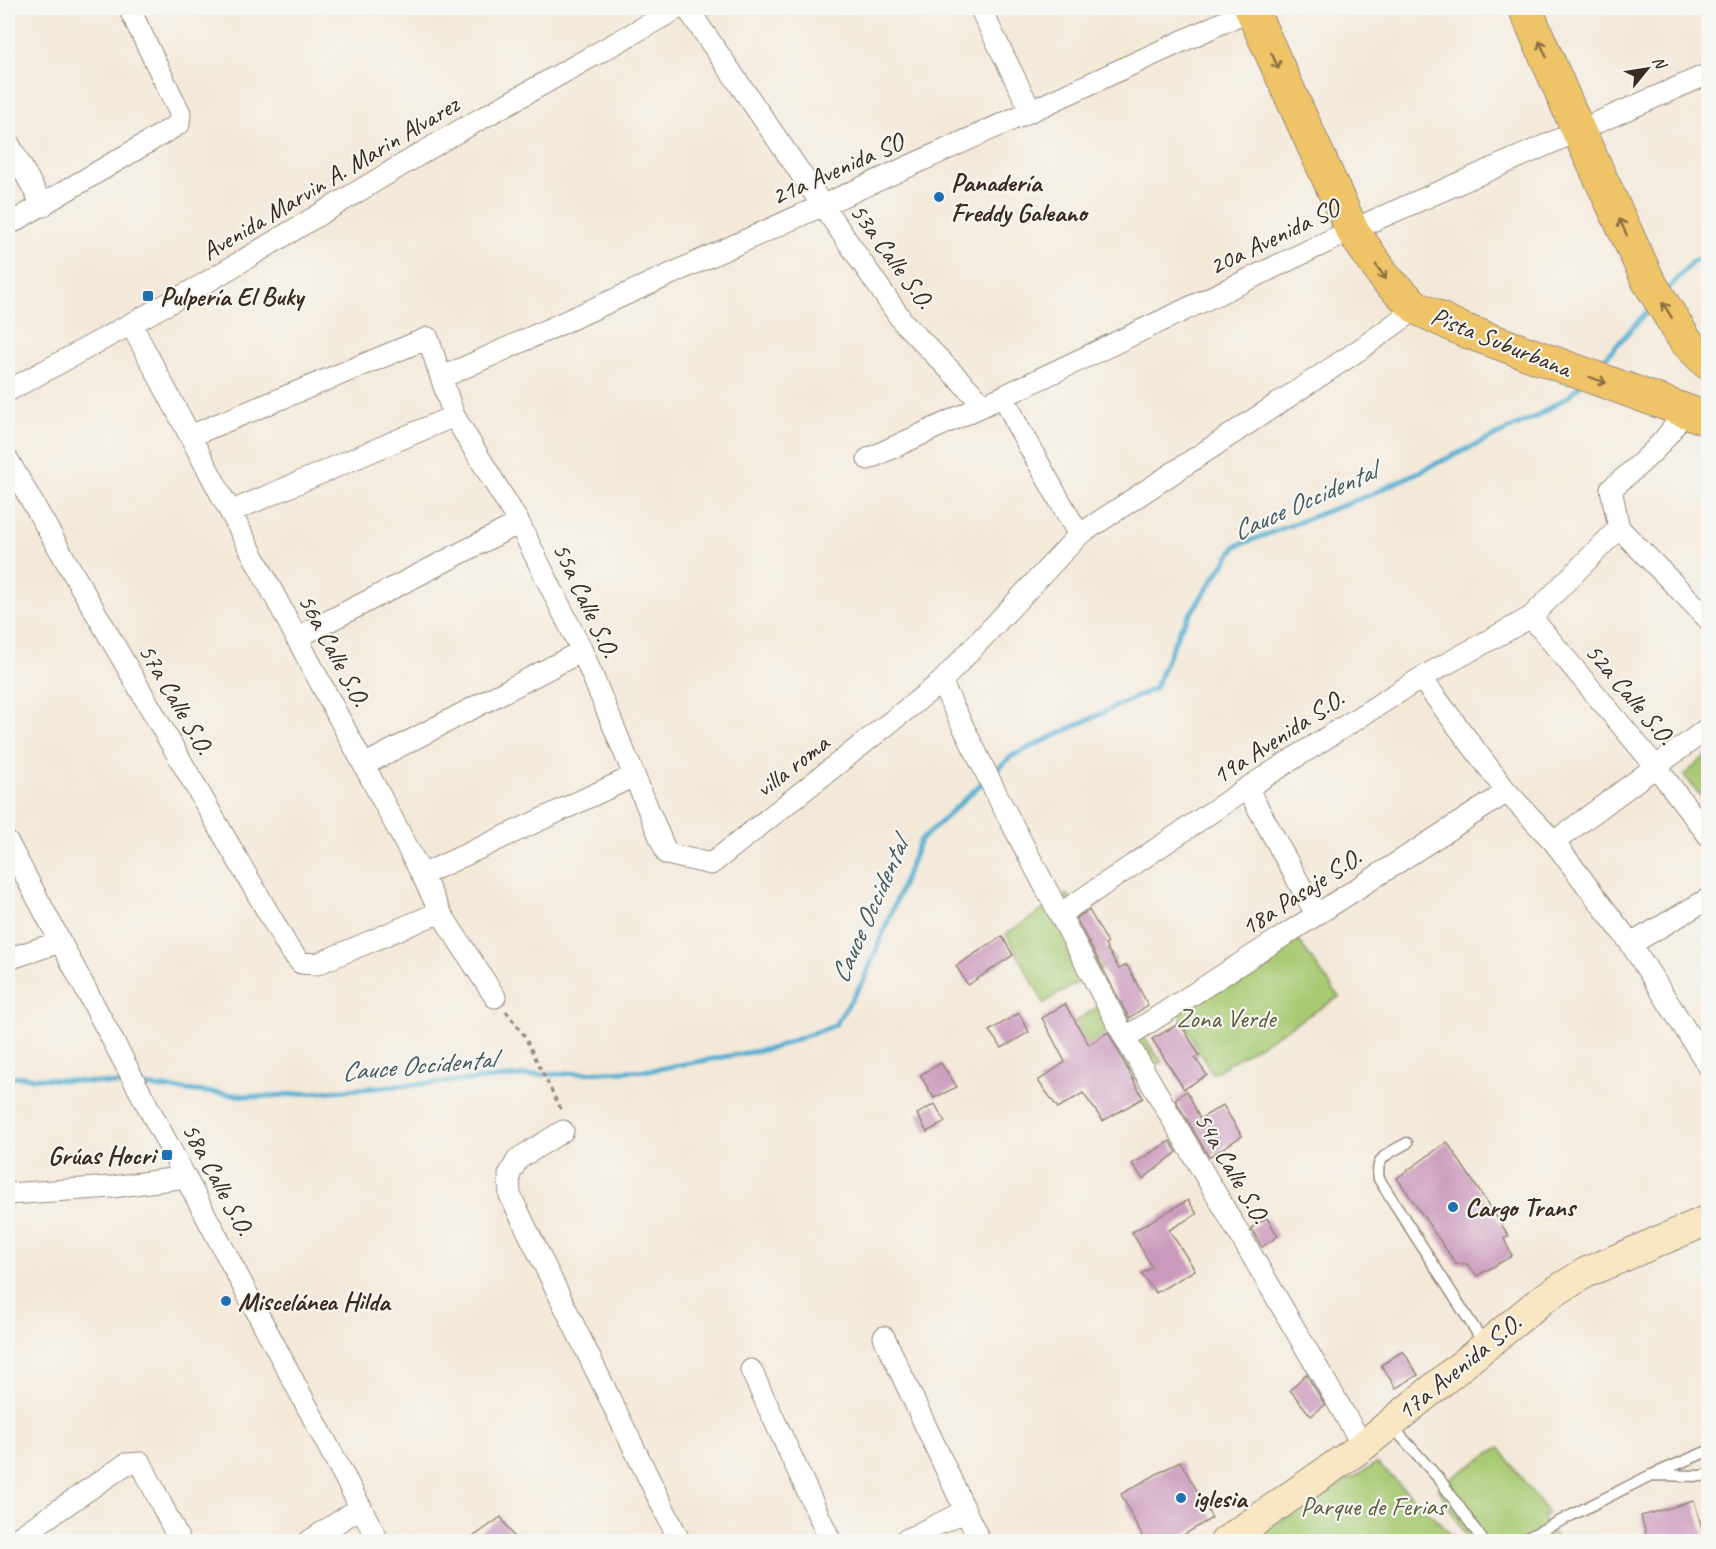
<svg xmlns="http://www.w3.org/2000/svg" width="1716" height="1549" font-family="Caveat,sans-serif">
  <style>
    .green { fill: #a8ca73; stroke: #727a48; stroke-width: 1.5 }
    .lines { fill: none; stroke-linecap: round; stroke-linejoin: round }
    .stream { stroke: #52aed0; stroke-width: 5 }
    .building { fill: #cb99bc }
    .lane-casing { stroke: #988a7c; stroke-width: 13 }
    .street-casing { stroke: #988a7c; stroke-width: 23 }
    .secondary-casing { stroke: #988a7c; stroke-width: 32 }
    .primary-casing { stroke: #988a7c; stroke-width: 35 }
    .path { stroke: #988a7c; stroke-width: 3; stroke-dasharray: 4.5 4.5; stroke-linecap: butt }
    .lane { stroke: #fff; stroke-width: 10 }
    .street { stroke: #fff; stroke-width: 21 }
    .secondary { stroke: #f9e7c3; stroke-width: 30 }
    .primary { stroke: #efc469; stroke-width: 33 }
    .oneway { stroke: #8c6f40 }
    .poi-dot { fill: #1f6fb2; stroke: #f6f6f2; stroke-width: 2 }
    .labels { text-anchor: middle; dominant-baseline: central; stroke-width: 4.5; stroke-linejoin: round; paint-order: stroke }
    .street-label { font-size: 26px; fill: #3b2a1e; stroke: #f6f6f2 }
    .poi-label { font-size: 26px; font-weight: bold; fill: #3b2a1e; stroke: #f6f6f2; text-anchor: start }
    .park-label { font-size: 26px; fill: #5c5a38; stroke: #f6f6f2 }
    .water-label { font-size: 27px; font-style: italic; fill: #43585c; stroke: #f6f6f2 }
  </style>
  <rect width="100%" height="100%" fill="#f6f6f2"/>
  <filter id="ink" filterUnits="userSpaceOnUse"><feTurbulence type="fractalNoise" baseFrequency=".0167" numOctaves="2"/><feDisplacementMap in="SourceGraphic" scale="12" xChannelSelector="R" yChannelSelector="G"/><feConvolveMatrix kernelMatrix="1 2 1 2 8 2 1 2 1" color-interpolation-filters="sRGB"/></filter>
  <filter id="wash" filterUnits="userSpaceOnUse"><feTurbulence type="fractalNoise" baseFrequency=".008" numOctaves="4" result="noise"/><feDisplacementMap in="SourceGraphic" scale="24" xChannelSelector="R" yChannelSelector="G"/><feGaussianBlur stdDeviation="1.35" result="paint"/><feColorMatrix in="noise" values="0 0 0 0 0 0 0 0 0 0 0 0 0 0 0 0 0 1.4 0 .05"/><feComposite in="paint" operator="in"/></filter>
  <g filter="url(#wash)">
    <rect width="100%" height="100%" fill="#f4e9d9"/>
    <path class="green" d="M1708,754v51l-24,-30z
      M1067,894l48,66 -71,43 -38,-69z
      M1291,930l48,67 -127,77 -38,-70z
      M1114,996l48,66 -71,44 -38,-70z
      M1499,1447l49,67 -6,3 18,24h-92l-30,-54z
      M1377,1463l81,78 -212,1z"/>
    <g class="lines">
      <path class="stream" d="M1667,290l26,-29 15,-5
        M1596,368l56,-62
        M991,775l21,-19 143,-68 25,-59 56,-83 136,-52 163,-77 34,-21 11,-11
        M8,1076l123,9
        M144,1086l114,11 275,-22 119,-5 121,-22 62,-23 29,-45 56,-139 64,-60"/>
    </g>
    <g id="blocks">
      <path class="building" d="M1089,910l19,33 -3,2 14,24 8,-4 21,40 -19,13 -53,-100z
        M1002,936l11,19 -45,30 -12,-19z
        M1065,1004l24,41 19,-13 35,66 -40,23 -20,-28 -25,15 -20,-27 27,-19 -23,-44z
        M1019,1013l10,19 -27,16 -13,-17z
        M1180,1023l20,33 -5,2 12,17 -23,14 -32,-50z
        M941,1063l16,24 -23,11 -14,-23z
        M1187,1091l13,28 23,-14 19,31 -33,21 -34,-58z
        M935,1104l10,18 -18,10 -10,-18z
        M1170,1141l7,11 -34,27 -11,-15z
        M1447,1142l62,94 -5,3 8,17 -35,20 -10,-12h-11l-59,-86z
        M1188,1200l9,14 -28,16 26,40 -39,23 -15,-19 11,-7 -20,-35z
        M1267,1218l11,18 -16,11 -11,-19z
        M1403,1351l15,24 -22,13 -15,-23z
        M1306,1374l19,31 -14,11 -21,-26z
        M1180,1461l32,57 -40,24h-27l-24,-48z
        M1694,1501l12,41h-58l-7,-26z
        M501,1517l16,25h-51z"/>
    </g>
  </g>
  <g filter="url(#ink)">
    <use href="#blocks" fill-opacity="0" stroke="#988a7c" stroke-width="1.5"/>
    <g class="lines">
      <g class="lane-casing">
        <path id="lane" d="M1407,1143c-17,10 -33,13 -28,36l106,166
          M1391,1425l49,55 44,62
          M1654,1474l54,-23
          M1519,1542l132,-67 49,1 8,-1"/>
      </g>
      <g class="street-casing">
        <path id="street" d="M687,8l216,314 81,83
          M980,8l51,103
          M8,142l35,64
          M8,225l171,-101 1,-11 -51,-105
          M131,324l291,551 18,37 55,85
          M441,378l590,-267 223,-103
          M8,391l194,-106 250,-150 226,-127
          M1004,396l13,29 62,110 280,-185 58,-42
          M1684,410c-17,33 -45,55 -73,79l8,39 89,91
          M190,436l238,-98 26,78 65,107 63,128 85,203 44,10 230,-182 138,-147
          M868,459l136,-63 348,-166 356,-156
          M8,460l281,489 12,14 16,1 123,-52
          M230,512l224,-96
          M1531,617l126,151 51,67
          M296,638l223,-115
          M1421,678l86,114 47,50 77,102 77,121
          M941,682l60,121 124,235 238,408
          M364,765l218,-114
          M1247,788l69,126
          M1554,842l154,-114
          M8,843l371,699
          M422,875l212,-99
          M1060,914l187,-126 174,-110 110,-61 88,-89
          M1631,944l77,-45
          M8,959l52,-17
          M1125,1038l382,-246
          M563,1131l-45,28 -9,16 1,20 170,347
          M8,1194l104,-7 74,-10
          M884,1337l96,205
          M751,1370l80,172
          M12,1542l114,-78 15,-1 39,79
          M308,1542l53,-35
          M902,1542l63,-31"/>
      </g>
      <g class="secondary-casing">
        <path id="secondary" d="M1225,1542l138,-96 180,-147 42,-26 123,-53"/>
      </g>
      <g class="primary-casing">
        <path id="primary" d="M1251,8l101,222 35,50 30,28 46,22 245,89
          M1525,8l53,122 70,150 37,60 23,23"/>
      </g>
      <path class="path" d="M506,1011l18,24 38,77"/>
      <use href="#lane" class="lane"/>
      <use href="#street" class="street"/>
      <use href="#secondary" class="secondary"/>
      <use href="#primary" class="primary"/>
    </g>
    <defs><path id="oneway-shaft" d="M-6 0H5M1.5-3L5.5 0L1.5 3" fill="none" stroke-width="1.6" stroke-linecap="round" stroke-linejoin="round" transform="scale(1.5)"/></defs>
    <g class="oneway">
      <use href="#oneway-shaft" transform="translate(1543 49) rotate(-114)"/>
      <use href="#oneway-shaft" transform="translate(1275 61) rotate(66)"/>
      <use href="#oneway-shaft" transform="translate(1623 227) rotate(-115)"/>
      <use href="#oneway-shaft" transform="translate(1381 272) rotate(55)"/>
      <use href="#oneway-shaft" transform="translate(1667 310) rotate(-122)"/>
      <use href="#oneway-shaft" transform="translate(1598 380) rotate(20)"/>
    </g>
  </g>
  <g class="poi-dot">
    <circle cx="939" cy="197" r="6"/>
    <rect x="142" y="290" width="12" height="12" rx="3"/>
    <rect x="161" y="1149" width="12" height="12" rx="3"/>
    <circle cx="1453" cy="1207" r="6"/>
    <circle cx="226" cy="1301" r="6"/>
    <circle cx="1181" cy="1498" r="6"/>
  </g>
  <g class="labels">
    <g class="street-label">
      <text transform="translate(837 169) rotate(-24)">21a Avenida SO</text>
      <text transform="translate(330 178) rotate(-31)">Avenida Marvin A. Marin Alvarez</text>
      <text transform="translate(1274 237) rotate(-26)">20a Avenida SO</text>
      <text transform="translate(892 256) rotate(54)">53a Calle S.O.</text>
      <text transform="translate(1501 342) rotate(22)">Pista Suburbana</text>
      <text transform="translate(586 600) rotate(65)">55a Calle S.O.</text>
      <text transform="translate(334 650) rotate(62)">56a Calle S.O.</text>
      <text transform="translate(1630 694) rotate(50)">52a Calle S.O.</text>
      <text transform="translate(176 699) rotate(60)">57a Calle S.O.</text>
      <text transform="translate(1278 737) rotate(-33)">19a Avenida S.O.</text>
      <text transform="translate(792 766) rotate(-38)">villa roma</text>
      <text transform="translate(1301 892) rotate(-33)">18a Pasaje S.O.</text>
      <text transform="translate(1232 1168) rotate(60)">54a Calle S.O.</text>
      <text transform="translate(218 1179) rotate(62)">58a Calle S.O.</text>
      <text transform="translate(1459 1367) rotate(-39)">17a Avenida S.O.</text>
    </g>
    <g class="poi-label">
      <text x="951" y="182">Panadería<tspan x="951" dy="30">Freddy Galeano</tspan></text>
      <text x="160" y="296">Pulpería El Buky</text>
      <text x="155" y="1155" text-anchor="end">Grúas Hocri</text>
      <text x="1465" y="1207">Cargo Trans</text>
      <text x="238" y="1301">Miscelánea Hilda</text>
      <text x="1193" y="1498">iglesia</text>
    </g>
    <g class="park-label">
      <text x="1226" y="1018">Zona Verde</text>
      <text x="1373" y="1506">Parque de Ferias</text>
    </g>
    <g class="water-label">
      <text transform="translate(1304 501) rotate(-24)">Cauce Occidental</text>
      <text transform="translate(869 911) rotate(-66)">Cauce Occidental</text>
      <text transform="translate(418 1065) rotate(-5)">Cauce Occidental</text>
    </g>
  </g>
  <rect width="1716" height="1549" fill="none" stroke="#f6f6f2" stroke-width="30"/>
  <g transform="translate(1647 69) rotate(60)" stroke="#f6f6f2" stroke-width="4.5" paint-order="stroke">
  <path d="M0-4.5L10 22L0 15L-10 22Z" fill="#3b2a1e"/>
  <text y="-9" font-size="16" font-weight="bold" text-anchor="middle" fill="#3b2a1e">N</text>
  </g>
</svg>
